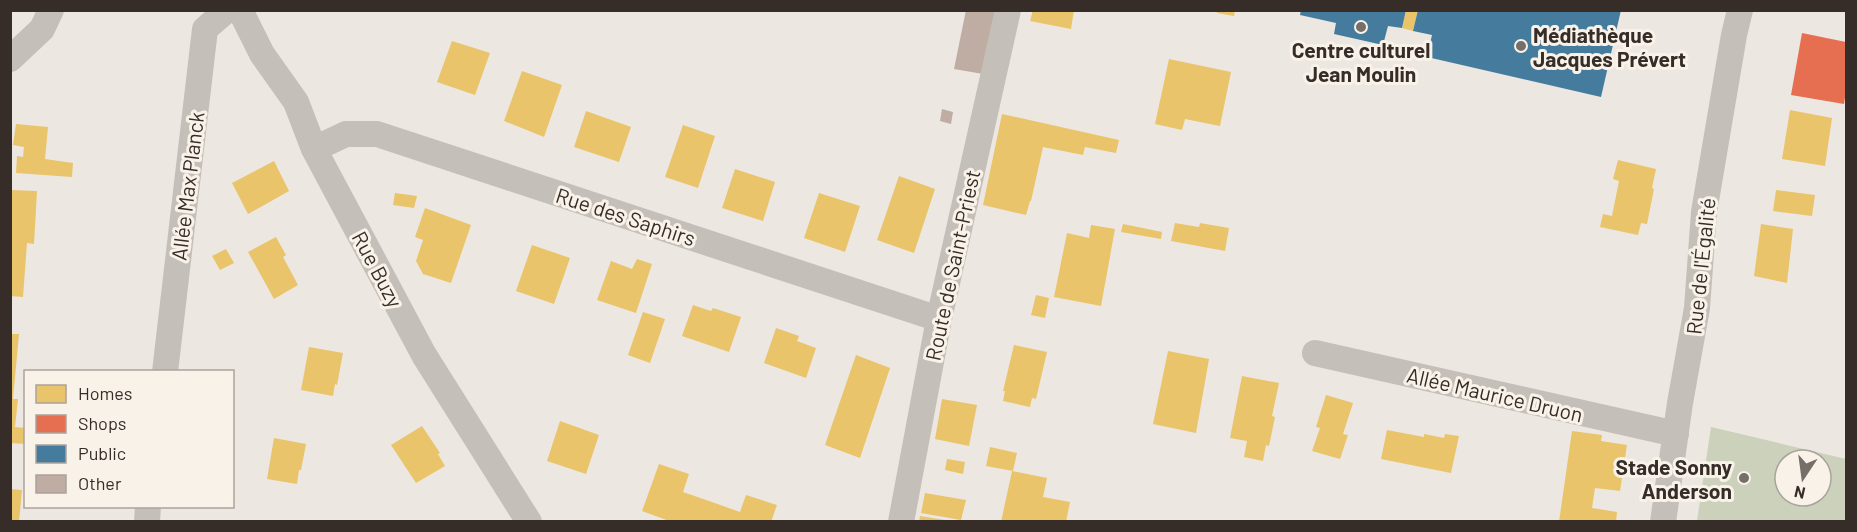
<svg xmlns="http://www.w3.org/2000/svg" width="1857" height="532" font-family="Barlow,sans-serif">
  <style>
    .green { fill: #ccd1bc; fill-rule: evenodd }
    .homes { fill: #e9c46a }
    .shops { fill: #e76f51 }
    .public { fill: #457b9d }
    .building { fill: #bfada3 }
    .lines { fill: none; stroke-linecap: round; stroke-linejoin: round }
    .minor { stroke: #c5bfba; stroke-width: 26 }
    .poi-dot { fill: #766e69; stroke: #f8f2e9; stroke-width: 2 }
    .labels { text-anchor: middle; dominant-baseline: central; stroke-width: 6; stroke-linejoin: round; paint-order: stroke }
    .poi-label { font-size: 21px; font-weight: bold; fill: #362d29; stroke: #f8f2e9; text-anchor: start }
    .street-label { font-size: 21px; fill: #362d29; stroke: #f8f2e9 }
  </style>
  <rect width="100%" height="100%" fill="#ece7e1"/>
  <path class="green" d="M1711,427l135,32v62h-149zM1785,460h36v36h-36z"/>
  <path class="homes" d="M1033,10h41l-3,19 -41,-8z
    M1217,10h18l-1,6 -17,-3z
    M1406,10h12l-5,21 -11,-3z
    M452,41l38,12 -15,42 -38,-13z
    M1169,59l62,13 -11,54 -35,-7 -3,11 -27,-6z
    M522,71l40,14 -18,52 -40,-16z
    M1790,110l42,8 -7,48 -43,-7z
    M586,111l45,16 -12,35 -45,-15z
    M1002,114l117,26 -3,13 -31,-6 -2,8 -40,-8 -12,54h-1l-4,14 -43,-10z
    M16,124l32,3 -3,32 28,4 -1,14 -56,-4 1,-17 6,1 1,-10 -11,-2z
    M683,125l32,11 -17,52 -33,-11z
    M1618,160l38,9 -4,19 2,1 -7,35 -6,-1 -3,12 -38,-8 3,-13 9,2 7,-35 -6,-2z
    M274,161l15,30 -41,23 -16,-31z
    M735,169l40,13 -12,39 -41,-13z
    M899,176l36,13 -21,64 -37,-13z
    M10,190l27,1 -3,53 -7,-1 -4,54 -13,-1z
    M1776,190l39,5 -3,21 -39,-5z
    M395,193l22,3 -3,12 -21,-3z
    M819,193l41,13 -15,46 -41,-14z
    M425,208l46,17 -20,58 -28,-9 -7,-13 7,-21 -8,-3z
    M1175,223l24,4 1,-4 29,5 -4,23 -54,-10z
    M1123,224l39,8 -1,7 -40,-7z
    M1761,224l32,5 -6,54 -33,-7z
    M1091,225l24,4 -14,77 -47,-9 13,-64 22,5z
    M276,237l10,18 -3,2 15,28 -24,14 -26,-47z
    M532,245l38,13 -16,46 -38,-13z
    M226,249l8,14 -14,7 -8,-14z
    M637,259l15,5 -16,49 -39,-13 14,-39 21,8z
    M1036,295l13,3 -4,20 -14,-3z
    M693,305l18,6 2,-3 28,9 -12,35 -47,-16z
    M643,312l22,7 -15,44 -22,-8z
    M776,328l23,8 -2,5 19,7 -10,30 -42,-15z
    M10,334h9l-6,65h5l-3,28 11,1v16l-16,-1z
    M1014,345l33,7 -11,47 -4,-1 -2,9 -27,-6 2,-10h-2z
    M309,347l34,6 -6,32 -2,-1 -2,12 -32,-6z
    M1168,351l41,8 -13,74 -43,-9z
    M856,355l34,13 -30,90 -35,-13z
    M1242,376l37,7 -7,33 3,1 -6,29 -3,-1 -3,16 -19,-4 3,-16 -17,-3z
    M1326,395l27,8 -10,31 5,1 -8,24 -28,-8 8,-23 -4,-1z
    M942,399l35,6 -8,41 -34,-7z
    M560,421l39,14 -13,39 -39,-13z
    M422,426l18,27 -2,1 7,12 -29,17 -25,-38z
    M1387,430l37,7v-3l20,4 1,-4 14,2 -8,37 -70,-14z
    M1572,431l30,4 -1,6 26,4 -7,46 -25,-3 -3,20 25,4 -1,10h-57z
    M274,438l32,6 -5,26h-2l-2,14 -30,-5z
    M990,447l27,6 -4,18 -27,-5z
    M947,459l18,3 -2,12 -18,-4z
    M659,464l30,10 -6,18 29,10 28,10 6,-17 31,10 -6,17h-99l-30,-11z
    M1012,471l35,7 -4,19 27,5 -4,20h-65z
    M10,489l12,1 -3,32h-9z
    M925,493l41,7 -5,20 -40,-7z
    M920,516l25,4v2h-26z"/>
  <path class="shops" d="M1802,33l44,9v49l-2,13 -53,-9z"/>
  <path class="public" d="M1301,10h105l-4,18 -14,-2 -5,19 -49,-11 2,-11 -36,-8z
    M1418,10h203l-20,87 -174,-40 5,-22 -19,-4z"/>
  <path class="building" d="M966,10h31l-14,64 -29,-5z
    M942,109l11,3 -2,12 -11,-3z"/>
  <g class="lines">
    <path class="minor" d="M240,10l22,44 34,48 18,47 110,206 105,167
      M10,59l32,-30 9,-19
      M314,149l32,-15h31l562,185
      M1315,353l361,81
      M165,372l40,-343 22,-19
      M147,522l1,-16
      M901,522l38,-203 69,-309
      M1663,522l17,-119 17,-95 7,-96 30,-177 6,-25"/>
  </g>
  <g class="poi-dot">
    <circle cx="1361" cy="27" r="6"/>
    <circle cx="1521" cy="46" r="6"/>
    <circle cx="1744" cy="478" r="6"/>
  </g>
  <g class="labels">
    <g class="poi-label">
      <text x="1533" y="34">Médiathèque<tspan x="1533" dy="24">Jacques Prévert</tspan></text>
      <text x="1361" y="49" text-anchor="middle">Centre culturel<tspan x="1361" dy="24">Jean Moulin</tspan></text>
      <text x="1732" y="466" text-anchor="end">Stade Sonny<tspan x="1732" dy="24">Anderson</tspan></text>
    </g>
    <g class="street-label">
      <text transform="translate(187 186) rotate(-83)">Allée Max Planck</text>
      <text transform="translate(626 216) rotate(18)">Rue des Saphirs</text>
      <text transform="translate(952 265) rotate(-78)">Route de Saint-Priest</text>
      <text transform="translate(1700 266) rotate(-84)">Rue de l'Égalité</text>
      <text transform="translate(378 269) rotate(62)">Rue Buzy</text>
      <text transform="translate(1495 394) rotate(13)">Allée Maurice Druon</text>
    </g>
  </g>
  <rect width="1857" height="532" fill="none" stroke="#362d29" stroke-width="24"/>
  <rect x="24" y="370" width="210" height="138" fill="#f8f2e9" stroke="#aaa39c" stroke-width="1.5"/>
  <rect x="36" y="385" width="30" height="18" fill="#e9c46a" stroke="#aaa39c" stroke-width="1.5"/>
  <text x="78" y="400" font-size="18" fill="#362d29">Homes</text>
  <rect x="36" y="415" width="30" height="18" fill="#e76f51" stroke="#aaa39c" stroke-width="1.5"/>
  <text x="78" y="430" font-size="18" fill="#362d29">Shops</text>
  <rect x="36" y="445" width="30" height="18" fill="#457b9d" stroke="#aaa39c" stroke-width="1.5"/>
  <text x="78" y="460" font-size="18" fill="#362d29">Public</text>
  <rect x="36" y="475" width="30" height="18" fill="#bfada3" stroke="#aaa39c" stroke-width="1.5"/>
  <text x="78" y="490" font-size="18" fill="#362d29">Other</text>
  <g transform="translate(1803 478) rotate(193)"><circle r="28" fill="#f8f2e9" stroke="#aaa39c" stroke-width="1.5"/>
  <path d="M0-4.5L10 22L0 15L-10 22Z" fill="#766e69"/>
  <text y="-9" font-size="16" font-weight="bold" text-anchor="middle" fill="#362d29">N</text>
  </g>
</svg>
